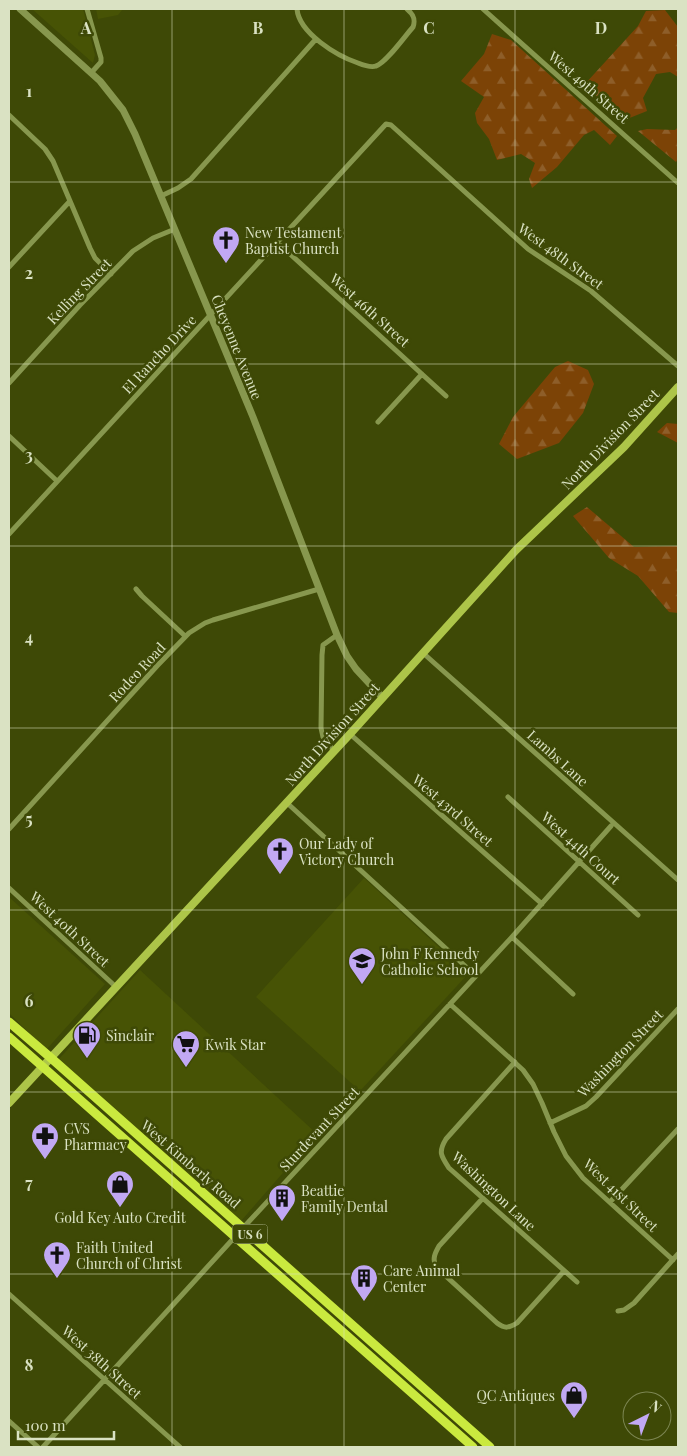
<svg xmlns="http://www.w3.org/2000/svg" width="687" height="1456" font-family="'Playfair Display',serif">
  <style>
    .built { fill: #475305 }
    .forest { fill: url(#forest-firs) }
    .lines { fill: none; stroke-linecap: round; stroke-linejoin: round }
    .minor { stroke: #87974e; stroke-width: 5 }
    .tertiary { stroke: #87974e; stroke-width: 7 }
    .secondary { stroke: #adc549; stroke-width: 8 }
    .primary { stroke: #cae93f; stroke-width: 9 }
    .grid { fill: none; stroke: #dae2c3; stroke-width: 1; stroke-opacity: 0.55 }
    .labels { text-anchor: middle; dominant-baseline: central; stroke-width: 5; stroke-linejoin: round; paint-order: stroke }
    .shield { fill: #3e4906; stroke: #abb48a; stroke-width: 1 }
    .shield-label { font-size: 12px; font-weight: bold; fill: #dae2c3 }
    .street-label { font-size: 14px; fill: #dae2c3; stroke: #3e4906 }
    .poi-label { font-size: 14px; fill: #dae2c3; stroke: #3e4906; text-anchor: start }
    .grid-label { font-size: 16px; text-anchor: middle; font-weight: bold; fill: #dae2c3; stroke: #3e4906; stroke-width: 5; stroke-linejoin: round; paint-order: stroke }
  </style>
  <defs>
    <pattern id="forest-firs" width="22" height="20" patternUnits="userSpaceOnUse" patternTransform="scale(1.25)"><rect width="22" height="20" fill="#7c4306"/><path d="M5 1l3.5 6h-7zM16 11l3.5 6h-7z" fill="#8e5e29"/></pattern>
  </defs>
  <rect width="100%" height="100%" fill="#3e4906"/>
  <path class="built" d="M32,9h51l12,46 -2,8z
    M96,9h27l-5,6 -20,4z
    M364,878l104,96 -108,117 -104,-94z
    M9,897l96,87 -59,66 -37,-37z
    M140,970l177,164 -76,87 -183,-161z"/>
  <path class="forest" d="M665,10l13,17v50l-8,-5 -14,2 -13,24 4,13 -25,10 -38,-36 54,-59 8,-15z
    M492,34l19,6 106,96 -7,9 -16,-15 -10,5 -27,32 -25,21 -3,-9 6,-16 -14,-9 -24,6 -8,-21 -12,-16 -2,-10 9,-16 -23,-16 23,-27z
    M678,127v32l-2,3 -38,-31 9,-2 28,1z
    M568,361l20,9 6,14 -11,29 -24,30 -42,16 -18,-15 14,-27 42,-50z
    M667,423l11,1v19l-21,-11z
    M587,507l47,40 44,-1v67l-9,-1 -31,-36 -29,-18 -36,-42z"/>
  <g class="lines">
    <path class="minor" d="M87,9l14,49v4l-10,11
      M297,9c2,24 40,47 61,54 5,2 13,5 18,3 10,-3 29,-30 37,-39 3,-8 0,-13 -6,-18
      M483,9l195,174
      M9,115l36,34 8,12 37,87 5,10 16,16
      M161,196l17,-8 13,-9 125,-140
      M278,243l168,153
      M9,267l61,-66
      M9,383l71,-78 53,-54 20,-13 22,-9
      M378,422l44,-48
      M9,436l48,45
      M9,534c125,-137 252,-273 377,-410l5,1 137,124 63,42 87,75
      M136,589l6,7 43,40
      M423,653l255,227
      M350,734l192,170
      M334,751l-11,-14 -2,-9 1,-73 1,-10 14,-10
      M508,797l130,118
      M286,802l190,174
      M9,829l148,-163 32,-33 16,-10 8,-3 106,-31
      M9,888l107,99
      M512,937l61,57
      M450,1004l73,66 10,14 9,19 12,29 12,24 17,22 90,82
      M515,1062l-69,77c-8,13 -5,17 3,29l128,114
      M550,1123l36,-17 10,-9 82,-88
      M483,1198l-44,48c-4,7 -7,13 -3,21l61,56c8,6 12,5 20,0l47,-52
      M610,1202l68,-73
      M9,1294l171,153
      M618,1311l6,-1 10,-7 44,-49
      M9,1421l29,26
      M43,1447l200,-219 269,-291 99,-111"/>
    <path class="tertiary" d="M20,9l80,72 23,29 12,24 118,283 84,218 10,21 9,13 26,28"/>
    <path class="secondary" d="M9,1103l341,-369 166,-184 108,-103 54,-60"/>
    <path class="primary" d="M9,1022l42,36 439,389
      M9,1037l464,410"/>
  </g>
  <path class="grid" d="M172,9v1438M344,9v1438M515,9v1438M9,182h669M9,364h669M9,546h669M9,728h669M9,910h669M9,1092h669M9,1274h669"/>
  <defs>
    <g id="church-pin" transform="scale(1.4375)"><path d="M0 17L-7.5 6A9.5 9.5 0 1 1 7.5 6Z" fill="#c1a8f3" stroke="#3e4906"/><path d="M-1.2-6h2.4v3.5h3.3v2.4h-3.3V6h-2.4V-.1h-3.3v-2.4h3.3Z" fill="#111"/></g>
    <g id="school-pin" transform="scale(1.4375)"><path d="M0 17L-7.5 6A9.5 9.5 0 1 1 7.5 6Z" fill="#c1a8f3" stroke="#3e4906"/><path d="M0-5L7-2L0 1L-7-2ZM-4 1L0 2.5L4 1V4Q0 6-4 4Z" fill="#111"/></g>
    <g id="fuel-pin" transform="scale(1.4375)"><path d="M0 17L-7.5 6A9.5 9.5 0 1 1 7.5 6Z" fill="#c1a8f3" stroke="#3e4906"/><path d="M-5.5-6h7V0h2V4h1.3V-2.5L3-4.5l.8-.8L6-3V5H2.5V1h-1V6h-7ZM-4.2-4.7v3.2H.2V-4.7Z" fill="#111"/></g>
    <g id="supermarket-pin" transform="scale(1.4375)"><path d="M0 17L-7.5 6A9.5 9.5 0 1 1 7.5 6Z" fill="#c1a8f3" stroke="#3e4906"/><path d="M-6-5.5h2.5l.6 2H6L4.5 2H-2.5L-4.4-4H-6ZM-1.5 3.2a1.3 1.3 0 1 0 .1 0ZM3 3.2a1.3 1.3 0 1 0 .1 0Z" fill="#111"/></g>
    <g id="pharmacy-pin" transform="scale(1.4375)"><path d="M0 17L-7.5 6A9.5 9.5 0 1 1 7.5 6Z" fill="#c1a8f3" stroke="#3e4906"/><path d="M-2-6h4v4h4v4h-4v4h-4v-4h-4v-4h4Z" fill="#111"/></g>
    <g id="shop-pin" transform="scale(1.4375)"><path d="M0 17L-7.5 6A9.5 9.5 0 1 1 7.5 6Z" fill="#c1a8f3" stroke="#3e4906"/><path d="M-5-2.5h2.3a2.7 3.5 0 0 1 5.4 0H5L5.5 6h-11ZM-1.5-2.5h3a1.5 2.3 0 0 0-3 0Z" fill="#111"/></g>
    <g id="building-pin" transform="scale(1.4375)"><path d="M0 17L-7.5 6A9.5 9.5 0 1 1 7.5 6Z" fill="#c1a8f3" stroke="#3e4906"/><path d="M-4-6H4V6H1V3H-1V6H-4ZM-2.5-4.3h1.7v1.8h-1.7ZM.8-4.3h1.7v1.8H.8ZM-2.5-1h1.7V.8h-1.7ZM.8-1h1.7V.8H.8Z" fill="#111"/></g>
  </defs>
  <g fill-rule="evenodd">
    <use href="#church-pin" x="226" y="240"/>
    <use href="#church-pin" x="280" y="851"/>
    <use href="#school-pin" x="362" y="961"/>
    <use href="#fuel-pin" x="87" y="1035"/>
    <use href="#supermarket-pin" x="186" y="1044"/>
    <use href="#pharmacy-pin" x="45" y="1136"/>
    <use href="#shop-pin" x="120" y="1184"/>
    <use href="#building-pin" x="282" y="1198"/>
    <use href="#church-pin" x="57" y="1255"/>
    <use href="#building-pin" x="364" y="1278"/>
    <use href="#shop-pin" x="574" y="1395"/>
  </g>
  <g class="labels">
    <rect class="shield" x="232.5" y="1224.5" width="35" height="19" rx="4"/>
    <g class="shield-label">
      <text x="250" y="1234">US 6</text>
    </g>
    <g class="street-label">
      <text transform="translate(589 87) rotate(41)">West 49th Street</text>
      <text transform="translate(561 256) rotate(36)">West 48th Street</text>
      <text transform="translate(79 291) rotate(-46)">Kelling Street</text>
      <text transform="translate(370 310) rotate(42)">West 46th Street</text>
      <text transform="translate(237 347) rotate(68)">Cheyenne Avenue</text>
      <text transform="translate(159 354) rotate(-47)">El Rancho Drive</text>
      <text transform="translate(610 439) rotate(-46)">North Division Street</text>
      <text transform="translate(137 672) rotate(-47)">Rodeo Road</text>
      <text transform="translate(332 734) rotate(-48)">North Division Street</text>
      <text transform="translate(558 758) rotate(42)">Lambs Lane</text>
      <text transform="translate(453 810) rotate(41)">West 43rd Street</text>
      <text transform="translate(581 848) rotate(42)">West 44th Court</text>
      <text transform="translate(70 929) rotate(43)">West 40th Street</text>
      <text transform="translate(620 1053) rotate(-46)">Washington Street</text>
      <text transform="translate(319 1129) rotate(-47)">Sturdevant Street</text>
      <text transform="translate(191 1164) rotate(41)">West Kimberly Road</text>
      <text transform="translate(494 1191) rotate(43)">Washington Lane</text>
      <text transform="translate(621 1195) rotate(44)">West 41st Street</text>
      <text transform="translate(102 1362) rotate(42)">West 38th Street</text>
    </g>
    <g class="poi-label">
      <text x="245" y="232">New Testament<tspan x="245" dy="16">Baptist Church</tspan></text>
      <text x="299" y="843">Our Lady of<tspan x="299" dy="16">Victory Church</tspan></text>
      <text x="381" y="953">John F Kennedy<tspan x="381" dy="16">Catholic School</tspan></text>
      <text x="106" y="1035">Sinclair</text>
      <text x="205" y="1044">Kwik Star</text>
      <text x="64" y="1128">CVS<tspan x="64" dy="16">Pharmacy</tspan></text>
      <text x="301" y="1190">Beattie<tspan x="301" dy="16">Family Dental</tspan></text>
      <text x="120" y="1217" text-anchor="middle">Gold Key Auto Credit</text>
      <text x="76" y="1247">Faith United<tspan x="76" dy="16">Church of Christ</tspan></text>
      <text x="383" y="1270">Care Animal<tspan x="383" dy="16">Center</tspan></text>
      <text x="555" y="1395" text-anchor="end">QC Antiques</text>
    </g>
  </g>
  <g class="grid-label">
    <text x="86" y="34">A</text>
    <text x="258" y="34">B</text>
    <text x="429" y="34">C</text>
    <text x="601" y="34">D</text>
    <text x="29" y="97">1</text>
    <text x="29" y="279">2</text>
    <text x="29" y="461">3</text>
    <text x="29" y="643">4</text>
    <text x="29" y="825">5</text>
    <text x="29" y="1007">6</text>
    <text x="29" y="1189">7</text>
    <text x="29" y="1371">8</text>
  </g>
  <rect width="687" height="1456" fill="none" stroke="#dae2c3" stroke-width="20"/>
  <g transform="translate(647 1416) rotate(42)"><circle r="24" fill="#3e4906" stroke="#7c8652"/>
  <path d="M0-4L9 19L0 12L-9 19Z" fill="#c1a8f3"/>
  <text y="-8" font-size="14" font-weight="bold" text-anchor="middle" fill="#dae2c3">N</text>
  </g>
  <path d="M18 1431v8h96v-8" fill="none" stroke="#dae2c3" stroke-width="2.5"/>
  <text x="25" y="1431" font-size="15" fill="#dae2c3" stroke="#3e4906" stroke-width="4" paint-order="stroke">100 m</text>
</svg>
